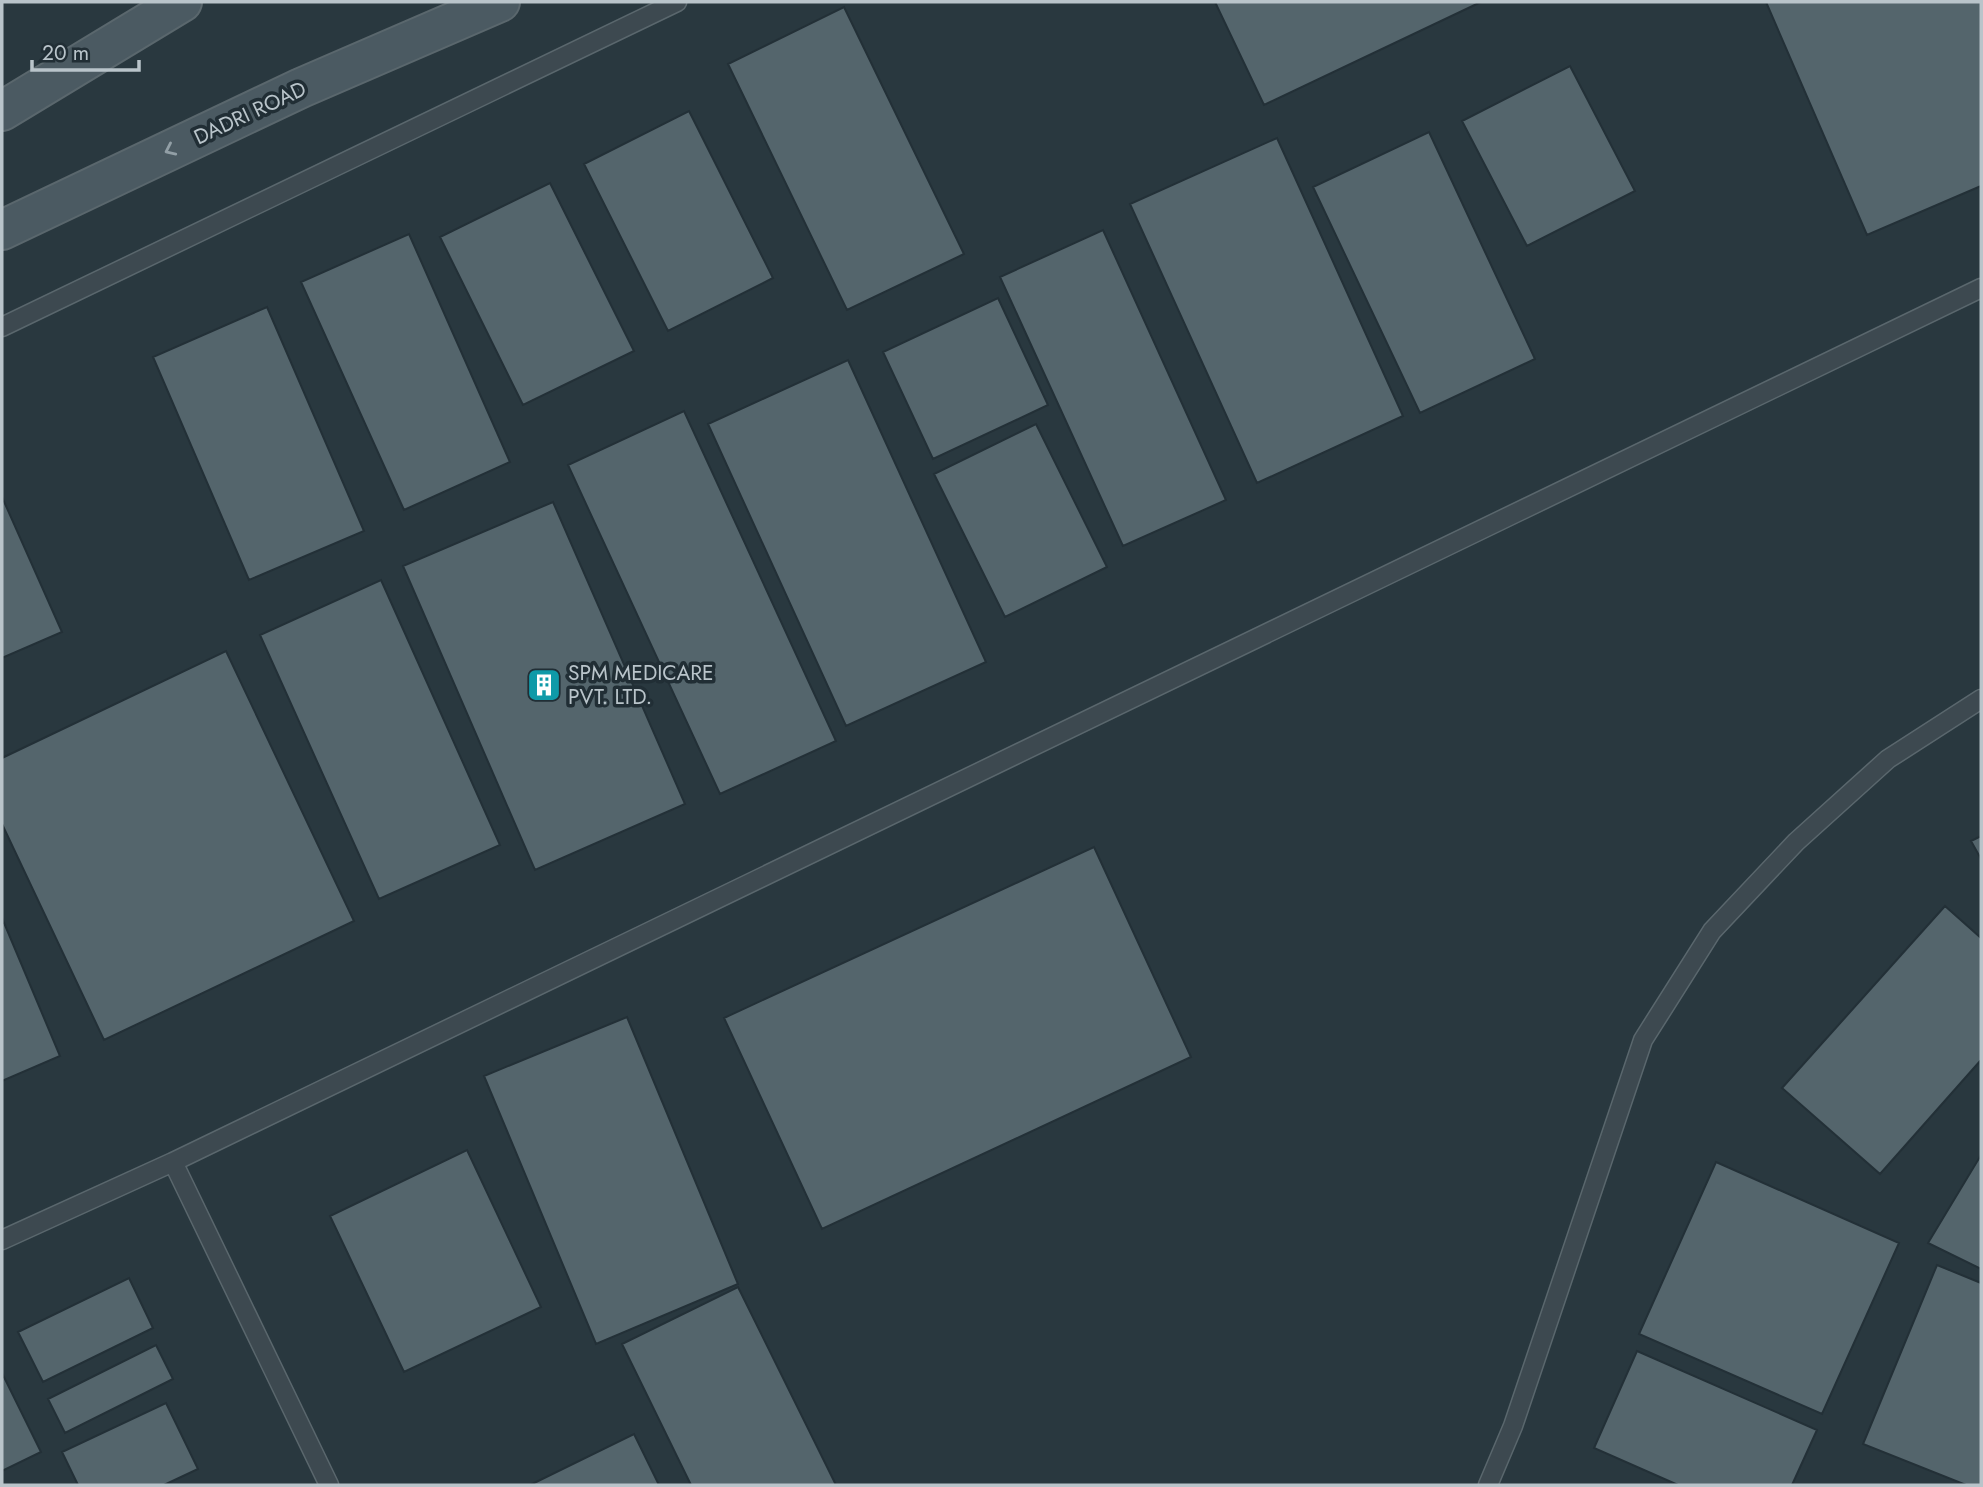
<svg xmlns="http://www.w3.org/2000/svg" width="1983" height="1487" font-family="Jost,sans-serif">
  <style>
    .building { fill: #54656c; stroke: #233037; stroke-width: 2 }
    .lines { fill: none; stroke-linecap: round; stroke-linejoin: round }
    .lane-casing { stroke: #5a676d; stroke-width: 21 }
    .secondary-casing { stroke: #5a676d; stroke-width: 42 }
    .lane { stroke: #3d4950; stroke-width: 18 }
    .secondary { stroke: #4b5a62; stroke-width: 38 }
    .oneway { stroke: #929fa6 }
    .labels { text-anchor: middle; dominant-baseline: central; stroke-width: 7; stroke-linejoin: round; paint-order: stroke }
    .street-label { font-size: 21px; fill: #b9c4ca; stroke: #212e35 }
    .poi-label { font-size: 21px; fill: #b9c4ca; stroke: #212e35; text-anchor: start }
  </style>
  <rect width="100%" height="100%" fill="#29383f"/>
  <path class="building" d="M1215,2h266l-217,103z
    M1766,2h215v184l-114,49z
    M844,7l120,247 -117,56 -119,-246z
    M1570,66l65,125 -108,55 -65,-125z
    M689,111l84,167 -105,53 -84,-167z
    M1429,132l106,227 -115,54 -107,-226z
    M1277,138l126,278 -146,67 -127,-279z
    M550,183l84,168 -111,54 -83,-168z
    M1103,230l123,270 -103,46 -123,-269z
    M409,234l101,228 -106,48 -103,-228z
    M998,298l50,107 -115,54 -50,-107z
    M267,307l97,224 -115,49 -96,-223z
    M848,360l138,302 -140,64 -138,-302z
    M684,411l152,330 -116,53 -152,-329z
    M1036,424l71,143 -102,50 -71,-143z
    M2,497l60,135 -60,26z
    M553,502l132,302 -150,66 -132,-304z
    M381,580l119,265 -121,54 -119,-264z
    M226,651l128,270 -250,119 -102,-216v-66z
    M1981,836v23l-10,-18z
    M1094,847l97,210 -369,172 -98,-211z
    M1945,906l36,32v122l-101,114 -98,-86z
    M2,918l58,138 -58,25z
    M627,1017l111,267 -142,60 -112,-268z
    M467,1150l74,157 -137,65 -74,-156z
    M1981,1155v114l-53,-26z
    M1716,1162l183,81 -77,171 -183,-80z
    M1937,1265l44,18v202h-15l-103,-41z
    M129,1278l24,50 -110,54 -25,-50z
    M738,1287l98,198h-145l-69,-141z
    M156,1345l17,34 -108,54 -17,-34z
    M1637,1351l180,79 -25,55h-114l-84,-37z
    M2,1373l39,79 -39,19z
    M166,1403l32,66 -34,16h-86l-16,-33z
    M634,1434l25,51h-129z"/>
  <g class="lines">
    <g class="lane-casing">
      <path id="lane" d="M2,327l675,-325
        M173,1162l156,323
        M2,1240l171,-78 1808,-874
        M1488,1485l25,-59 130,-386 69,-109 84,-89 92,-83 93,-60"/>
    </g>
    <g class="secondary-casing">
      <path id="secondary" d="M2,111l180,-109
        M2,230l299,-142 199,-86"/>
    </g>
    <use href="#lane" class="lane"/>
    <use href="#secondary" class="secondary"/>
  </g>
  <defs><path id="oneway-chevron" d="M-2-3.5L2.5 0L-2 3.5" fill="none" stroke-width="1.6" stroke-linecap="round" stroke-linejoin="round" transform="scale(1.75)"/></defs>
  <use class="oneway" href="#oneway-chevron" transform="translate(170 150) rotate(155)"/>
  <defs>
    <g id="building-square" transform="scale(1.75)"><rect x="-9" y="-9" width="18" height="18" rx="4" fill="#0f9aa8" stroke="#212e35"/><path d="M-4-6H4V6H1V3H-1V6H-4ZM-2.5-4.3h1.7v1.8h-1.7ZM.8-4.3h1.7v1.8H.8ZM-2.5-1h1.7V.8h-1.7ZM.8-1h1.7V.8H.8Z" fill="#fff"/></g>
  </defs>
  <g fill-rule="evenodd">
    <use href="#building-square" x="544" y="685"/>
  </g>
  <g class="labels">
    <g class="street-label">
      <text transform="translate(250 113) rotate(-25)">DADRI ROAD</text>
    </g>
    <g class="poi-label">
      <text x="568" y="673">SPM MEDICARE<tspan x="568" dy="24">PVT. LTD.</tspan></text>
    </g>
  </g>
  <rect width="1983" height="1487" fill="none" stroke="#b9c4ca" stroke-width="7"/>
  <path d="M32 60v10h107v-10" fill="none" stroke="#b9c4ca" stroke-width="3.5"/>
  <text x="42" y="60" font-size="21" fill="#b9c4ca" stroke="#212e35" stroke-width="5" paint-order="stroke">20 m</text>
</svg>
